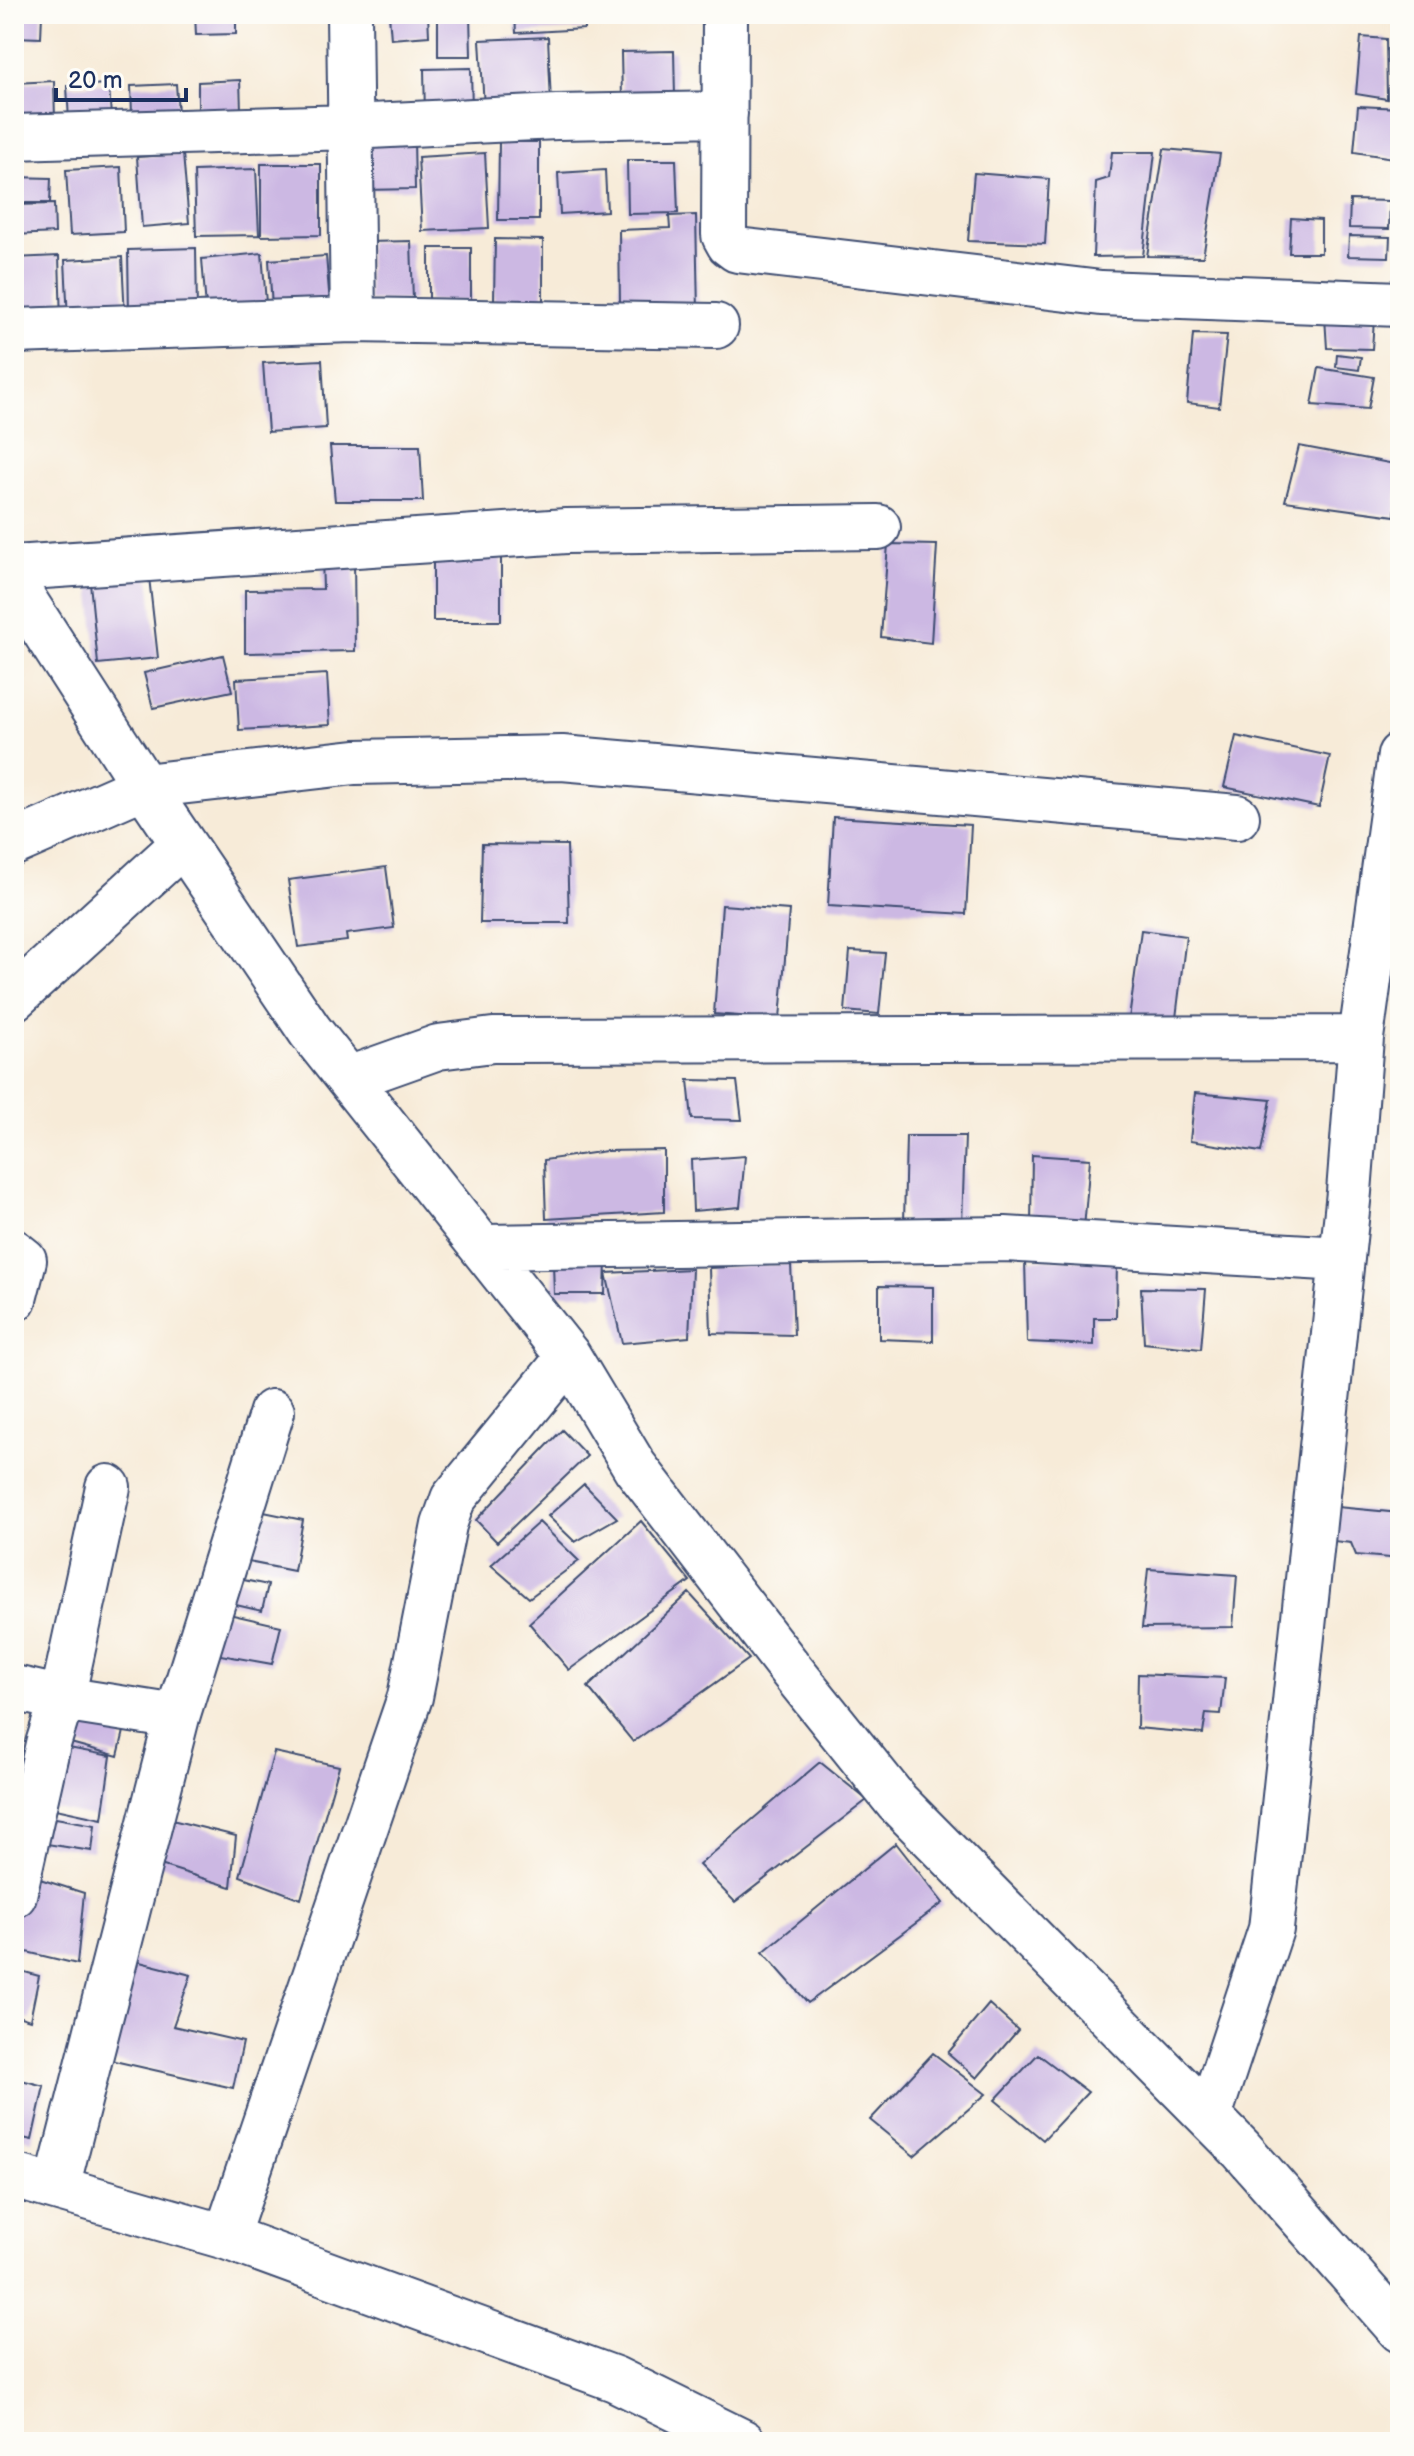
<svg xmlns="http://www.w3.org/2000/svg" width="1414" height="2456" font-family="'Balsamiq Sans',sans-serif">
  <style>
    .building { fill: #ccb8e3 }
    .lines { fill: none; stroke-linecap: round; stroke-linejoin: round }
    .minor-casing { stroke: #3c4b70; stroke-width: 48 }
    .minor { stroke: #fff; stroke-width: 44 }
  </style>
  <rect width="100%" height="100%" fill="#fdfcf7"/>
  <filter id="ink" filterUnits="userSpaceOnUse"><feTurbulence type="fractalNoise" baseFrequency=".0125" numOctaves="2"/><feDisplacementMap in="SourceGraphic" scale="16" xChannelSelector="R" yChannelSelector="G"/><feConvolveMatrix kernelMatrix="1 2 1 2 8 2 1 2 1" color-interpolation-filters="sRGB"/></filter>
  <filter id="wash" filterUnits="userSpaceOnUse"><feTurbulence type="fractalNoise" baseFrequency=".006" numOctaves="4" result="noise"/><feDisplacementMap in="SourceGraphic" scale="32" xChannelSelector="R" yChannelSelector="G"/><feGaussianBlur stdDeviation="1.8" result="paint"/><feColorMatrix in="noise" values="0 0 0 0 0 0 0 0 0 0 0 0 0 0 0 0 0 1.4 0 .05"/><feComposite in="paint" operator="in"/></filter>
  <g filter="url(#wash)">
    <rect width="100%" height="100%" fill="#f7ebd8"/>
    <g id="blocks">
      <path class="building" d="M14,14h28l-1,24 -27,-1z
        M195,14h41v20l-40,1z
        M389,14h39l1,22 -38,3z
        M438,14h32l1,42h-33z
        M515,14h68l1,15 -68,4z
        M662,14h38v5l-38,1z
        M1381,14h19v9l-21,-4z
        M548,37l3,67 -67,3 -4,-67z
        M1361,37l25,2 1,60 -31,-5z
        M674,51l1,46 -53,2 -1,-47z
        M471,68l1,44 -47,2 -1,-45z
        M240,80l1,31 -43,1v-30z
        M54,81l1,39 -41,1v-38z
        M109,84l2,34 -42,2 -2,-34z
        M176,84l2,29 -46,1 -1,-28z
        M1358,106l42,2v51l-46,-7z
        M414,140l1,49 -51,1 -2,-48z
        M499,142h40v78h-41z
        M1164,149l56,5 -17,103 -56,-1z
        M1112,152h43l-12,104 -50,1 3,-75 13,-4z
        M485,153l4,75 -67,3 -4,-74z
        M183,154l6,69 -47,4 -5,-70z
        M627,160h49l2,53 -50,1z
        M261,164h60v71l-60,1z
        M121,167l3,65 -54,3 -4,-65z
        M256,169l3,66 -63,1 -2,-65z
        M605,170l2,41 -47,3 -2,-41z
        M974,173l75,6 -4,65 -77,-3z
        M14,177l37,1 -1,25h-36z
        M1350,200l40,1 -1,28 -40,-1z
        M54,204l1,29 -41,2v-30z
        M696,215l2,97 -78,-7 -1,-75 51,-2 -1,-12z
        M1291,218l30,2v33h-32z
        M1349,236l41,1 -1,20 -41,-1z
        M495,239l48,1v61h-49z
        M411,241l2,59 -44,1 -1,-59z
        M196,248l1,66 -68,1 -1,-65z
        M429,248h42v53h-42z
        M262,253l4,50 -60,5 -4,-49z
        M59,256l2,66 -47,2v-66z
        M326,256l4,48 -58,4 -3,-48z
        M122,257l3,60 -57,3 -3,-60z
        M1325,317l49,2 -2,30 -45,-1z
        M1193,334l34,1 -8,72 -32,-4z
        M1337,354l24,3 -2,13 -23,-3z
        M322,360l4,68 -58,4 -5,-69z
        M1319,368l55,9 -6,32 -56,-4z
        M330,446h90l3,55h-88z
        M1299,446l101,19 -5,51 -110,-15z
        M888,544l49,1 -6,98 -50,-6z
        M322,557h32l1,94 -110,2v-63l78,-1z
        M433,558h68v63h-68z
        M149,577l9,81 -60,6 -8,-81z
        M223,655l9,36 -79,17 -9,-35z
        M327,674l3,51 -91,5 -3,-51z
        M1236,736l94,20 -11,51 -95,-20z
        M833,817l138,8 -5,89 -138,-8z
        M482,844l85,1 2,78h-89z
        M386,867l8,61 -48,6 1,7 -49,6 -10,-67z
        M722,905l67,5 -9,109 -66,-5z
        M1141,930l45,6 -11,90 -46,-7z
        M850,951l35,2 -6,61 -34,-3z
        M688,1080l49,1 5,39 -50,-1z
        M1195,1093l76,7 -10,52 -71,-11z
        M906,1136h59l-3,89 -58,-2z
        M664,1150v62l-118,7 -2,-59 62,-9z
        M1032,1155l58,4 -6,69 -53,-2z
        M745,1156l-5,51 -47,4 -2,-51z
        M606,1259l-1,35h-51l-1,-32z
        M1025,1259l92,2 -1,57h-22v27l-67,-3z
        M791,1264l3,71 -83,-2 -2,-65z
        M692,1269l-3,68 -67,6 -16,-70z
        M879,1286l54,1v54l-54,-2z
        M1141,1288l65,1 -5,60 -57,-6z
        M562,1430l25,26 -90,86 -21,-22z
        M584,1484l33,34 -42,24 -27,-26z
        M1316,1505l84,8v46l-44,-4 -5,-12 -17,-2 -3,17z
        M249,1509l54,11 -9,51 -56,-11z
        M641,1521l49,60 -121,89 -40,-47z
        M539,1522l40,39 -50,37 -38,-33z
        M1148,1569l89,6 -4,52 -91,1z
        M229,1577l39,8 -6,26 -39,-9z
        M689,1593l60,66 -116,83 -45,-55z
        M220,1612l61,14 -9,38 -63,-11z
        M1138,1674l87,4 -4,36 -15,-1 -3,21 -66,-6z
        M64,1716l61,11 -7,29 -62,-17z
        M48,1744l63,12 -9,63 -60,-13z
        M274,1752l65,14 -38,133 -61,-23z
        M820,1762l47,38 -132,102 -36,-37z
        M39,1815l56,10 -3,26 -58,-9z
        M152,1815l84,21 -5,51 -90,-28z
        M896,1843l47,60 -135,100 -45,-51z
        M24,1874l60,19 -7,71 -63,-15v-28z
        M116,1956l75,19 -18,51 70,16 -10,46 -132,-30z
        M14,1969l25,7 -9,44 -16,-5z
        M989,2004l29,26 -41,48 -29,-25z
        M933,2053l53,41 -72,62 -44,-36z
        M1038,2054l50,38 -45,48 -48,-40z
        M14,2078l30,8 -12,54 -18,-4z"/>
    </g>
  </g>
  <g filter="url(#ink)">
    <use href="#blocks" fill-opacity="0" stroke="#3c4b70" stroke-width="2"/>
    <g class="lines">
      <g class="minor-casing">
        <path id="minor" d="M349,14l4,306
          M725,14l-1,221 5,9 8,6 364,43 299,11
          M14,137l336,-10 207,-10 168,-3
          M14,331l339,-11 363,6
          M14,568l552,-37 312,-4
          M14,584l130,202 166,245 259,326 66,110 157,204 105,131 344,347 159,181
          M14,843l130,-57 211,-24 207,-4 675,59
          M14,998l169,-154
          M348,1079l90,-32 55,-7 868,-2
          M482,1247l523,-8 337,20
          M14,1252l10,8 -10,39
          M14,1688l48,11 115,18
          M14,1895l34,-151 14,-45 46,-212
          M1209,2116l62,-187 78,-737 12,-154 39,-283
          M14,2176l212,61 389,142 128,63
          M57,2187l120,-470 95,-305
          M226,2237l184,-540 34,-172 9,-26 116,-142"/>
      </g>
      <use href="#minor" class="minor"/>
    </g>
  </g>
  <rect width="1414" height="2456" fill="none" stroke="#fdfcf7" stroke-width="48"/>
  <path d="M56 88v12h130v-12" fill="none" stroke="#1b2f5e" stroke-width="4"/>
  <text x="68" y="88" font-size="24" fill="#1b2f5e" stroke="#fdfcf7" stroke-width="6" paint-order="stroke">20 m</text>
</svg>
